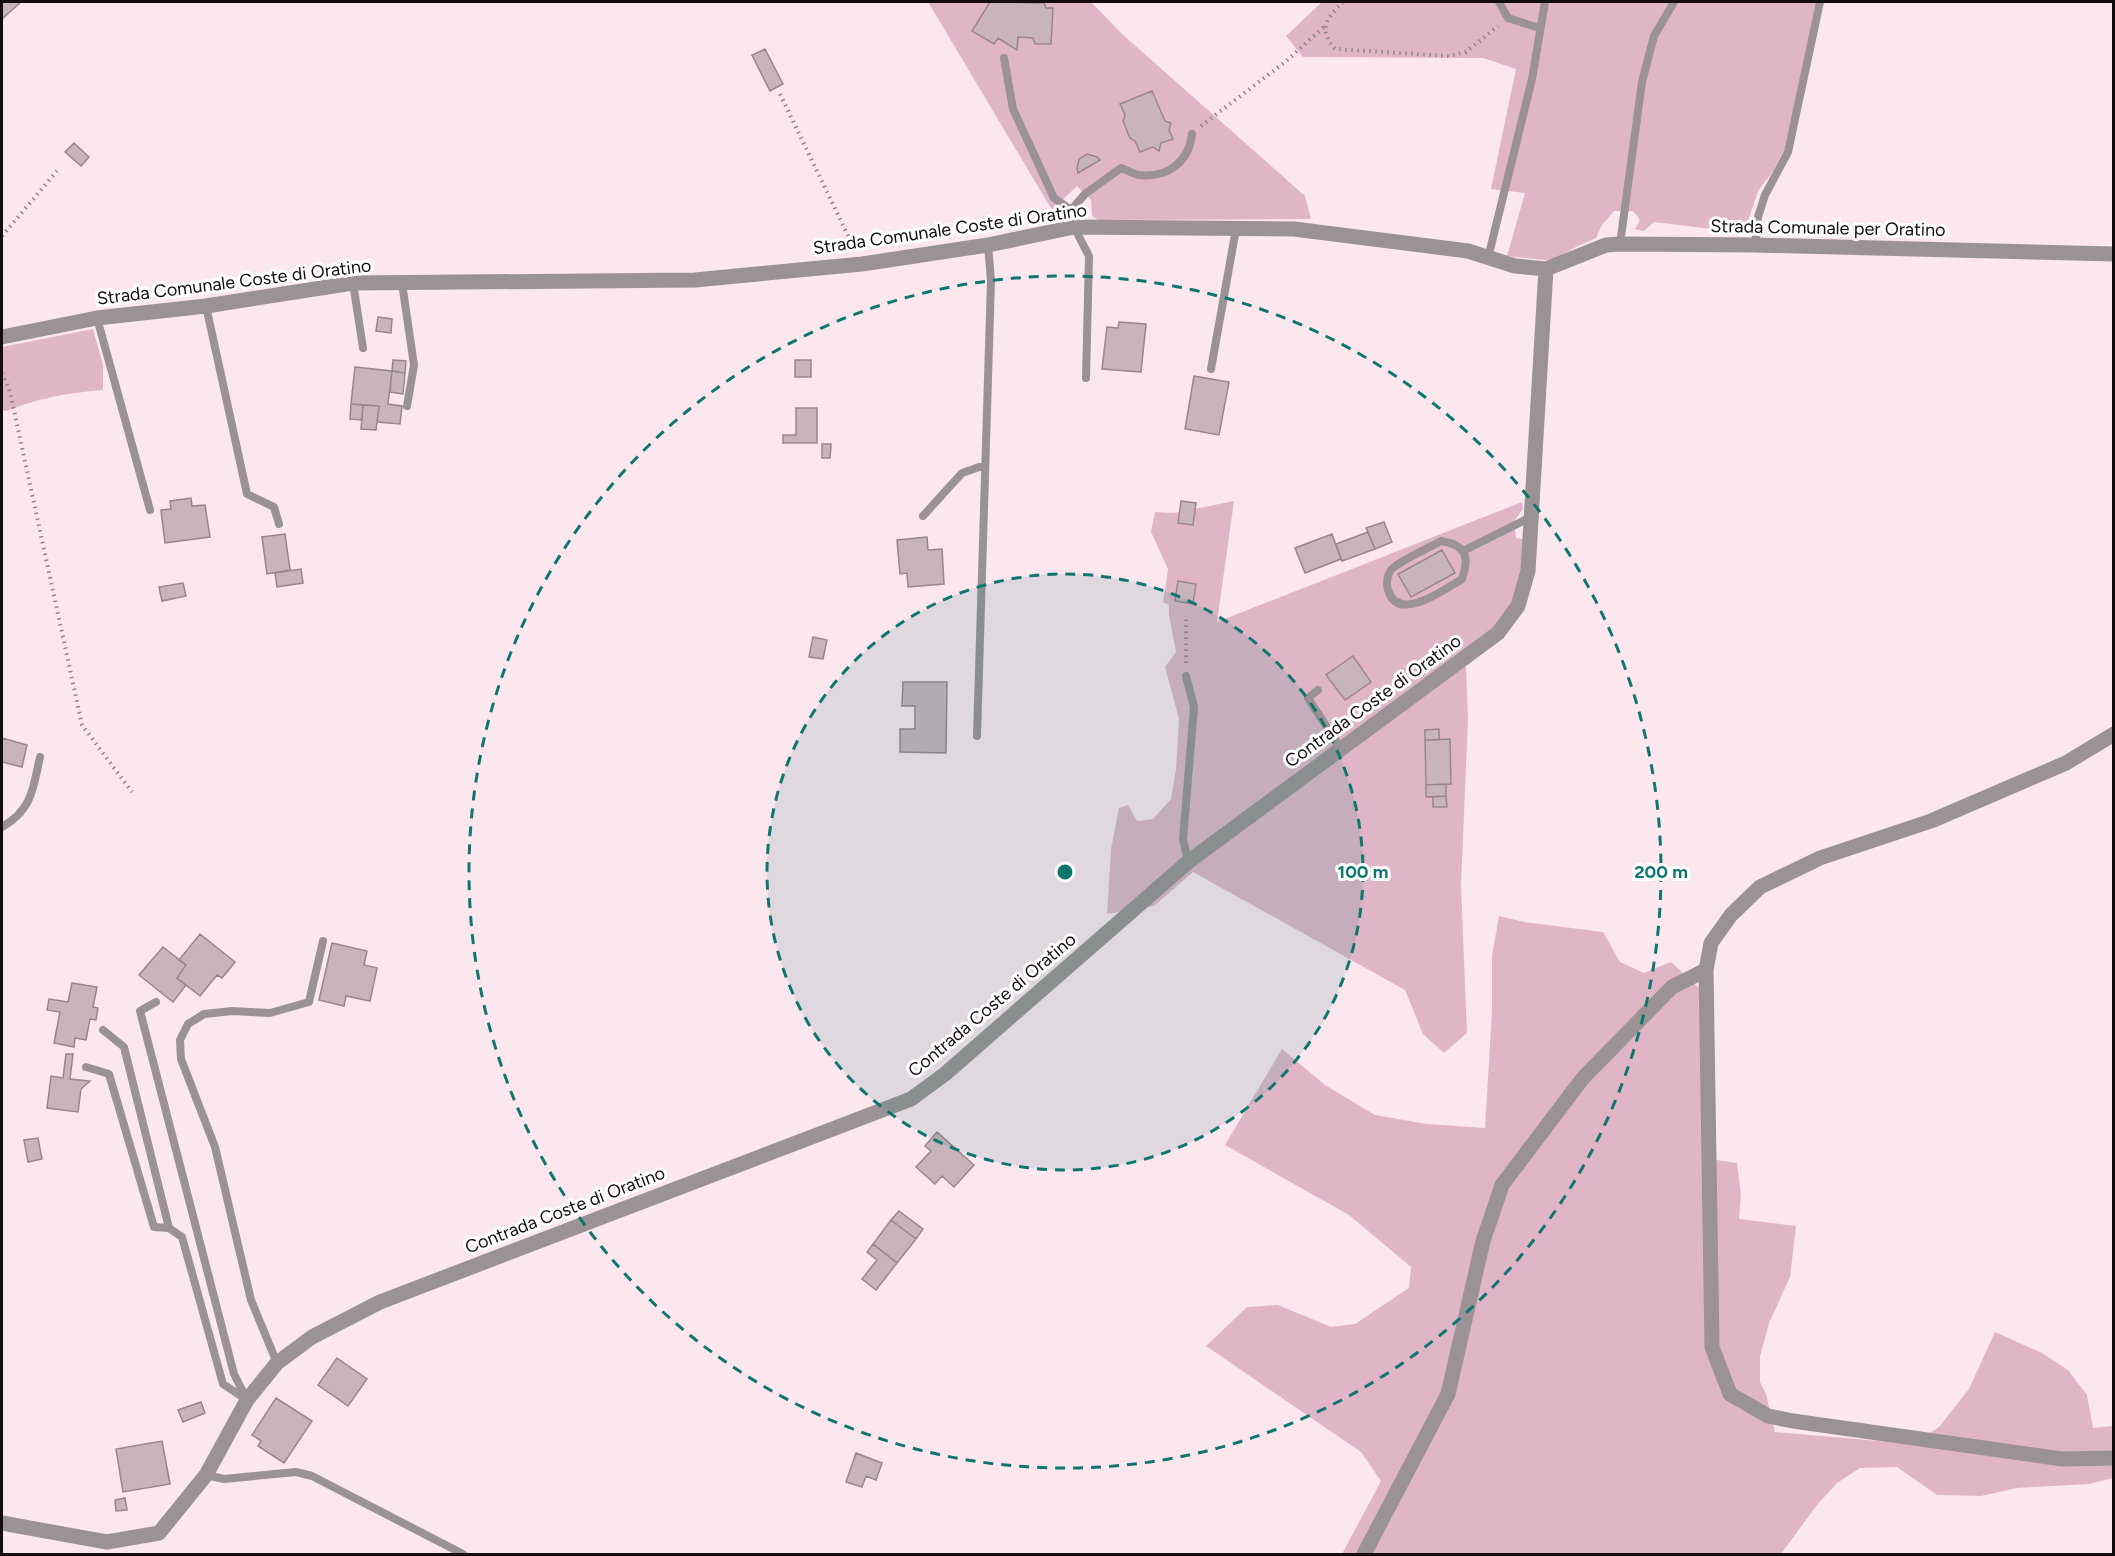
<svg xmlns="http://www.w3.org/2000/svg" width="2115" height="1556" font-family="Figtree,sans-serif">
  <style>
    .green { fill: #e0b6c7 }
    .building { fill: #c9b4bc; stroke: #99868d; stroke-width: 1.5 }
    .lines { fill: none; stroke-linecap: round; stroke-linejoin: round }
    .path { stroke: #94858b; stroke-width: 4; stroke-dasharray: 1.5 4.5; stroke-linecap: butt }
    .service { stroke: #9b9295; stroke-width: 8 }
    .minor { stroke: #9b9295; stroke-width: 15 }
    .ring { fill: none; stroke: #0f766e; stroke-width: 3; stroke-dasharray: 10 8 }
    .labels { text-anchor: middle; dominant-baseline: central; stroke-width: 6; stroke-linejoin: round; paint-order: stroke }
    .street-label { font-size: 18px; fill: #130d0f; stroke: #fff }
    .centre { fill: #0f766e; stroke: #fff; stroke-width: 3 }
    .ring-label { font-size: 18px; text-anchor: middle; font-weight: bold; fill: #0f766e; stroke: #fff; stroke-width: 6; stroke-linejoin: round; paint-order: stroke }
  </style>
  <rect width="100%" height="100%" fill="#fce7ef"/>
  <path class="green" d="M928,2h163l31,32 183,162 6,23 -213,1 -6,-4 -1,-16 -14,-14 -25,24z
    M1322,2h495l-32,146 -12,23 -15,20 -11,33 -35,5 -58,-7 -10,9 -9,-2 5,-9 -7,-9h-19l-12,14 -6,13 -20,9 -21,12 -10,1 -38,-4 18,-63 -34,-4 25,-120 -33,-11 -180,-1 -17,-21z
    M93,329l10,36v25c-36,3 -64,8 -97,21l-4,-1v-63z
    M1234,501l-17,121 305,-120 1,7 -9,12 2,17 11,2 -12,66 -19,24 -34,24 4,14 2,51 -7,167 6,147 -23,20 -21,-19 -18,-44 -212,-118 -39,34 -47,8 4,-65 8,-41 9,-3 9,16 16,-2 18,-20 5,-30 3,-50 -14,-52 11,-15 -7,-37v-10l-6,-3 5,-33 -17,-37 4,-20 19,1z
    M1499,916l25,6 79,10 17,30 24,11 27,-11 29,27 3,169 34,5 4,31 -2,25 57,7 -6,51 -21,46 -9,33v26l6,12 9,38 138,12 26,-17 30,-38 26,-57 47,21 26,17 19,25 6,33 20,-2v52l-24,6 -72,4 -36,8 -44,-1 -40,-28 -37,1 -23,15 -20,22 -36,49h-439l39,-73 -20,-29 -155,-106 41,-39 31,-2 53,22 24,-3 54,-36 2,-21 -62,-52 -124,-70 57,-96 43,36 50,30 52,9 58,4 7,-117v-55z"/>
  <path class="building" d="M2,2h19l-19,17z
    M990,2l54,1 2,5h7l-2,36h-16l-2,-6 -15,-1 -1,13 -19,-12 -4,6 -22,-13z
    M765,49l18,35 -13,7 -18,-36z
    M1152,91l13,30 6,2 -2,7 4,9 -12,4 -2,8 -6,-4 -13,5 -5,-11 -5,-3 -7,-17 2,-6 -5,-11z
    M74,143l15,14 -8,9 -16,-14z
    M1087,154l10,3 3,3 -22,13 -1,-5 2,-9z
    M378,317l14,2 -1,14 -15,-2z
    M1119,322l27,2 -5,48 -39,-3 5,-42 11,1z
    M393,360l13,1 -1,12 -13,-2z
    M795,360h16v17h-16z
    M355,367l37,4 -4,33 14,2 -2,18 -23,-2 2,-16 -28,-2z
    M392,371l13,2 -2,21 -13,-2z
    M1194,376l35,6 -10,53 -34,-6z
    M351,404l12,1 -1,15 -12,-1z
    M363,405l16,1 -3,24 -15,-1z
    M796,408h21v35h-34v-8h13z
    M822,444h9l-1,14h-8z
    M191,498l1,8 13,-1 5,32 -45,6 -4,-33 10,-1 -1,-8z
    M1181,501l15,2 -3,22 -15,-2z
    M1384,522l8,20 -17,7 -9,-21z
    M1368,532l7,17 -33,12 -6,-17z
    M285,534l5,36 -23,4 -5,-37z
    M1332,534l9,25 -36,14 -10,-25z
    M927,537l1,13 14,-1 2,35 -36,3 -1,-14 -7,1 -3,-34z
    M1442,550l13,23 -44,24 -13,-23z
    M301,569l2,14 -26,4 -2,-14z
    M1178,581l18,3 -3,20 -18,-3z
    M183,583l3,13 -24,5 -3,-14z
    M813,637l14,3 -4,19 -14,-2z
    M1353,656l18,26 -26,18 -19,-25z
    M903,682h44l-1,71 -46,-1v-23h15v-23h-13z
    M1439,729v11h-14v-10z
    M2,738l25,7 -5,22 -20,-5z
    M1450,739l1,45 -25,1 -1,-45z
    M1446,784v12l-20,1v-12z
    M1446,796l1,11h-14v-10z
    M200,934l35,28 -13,16 -5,-3 -17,21 -23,-18 9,-13 -7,-5z
    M332,943l35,8 -3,14 13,3 -7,33 -24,-5 -2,10 -25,-6z
    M163,947l23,18 -9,13 9,7 -13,17 -34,-27z
    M72,983l25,4 -4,20 5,1 -2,12 -6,-1 -4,21 -11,-2 -1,9 -20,-4 6,-31 -13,-2 2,-11 19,3z
    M66,1054h7l-3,25 20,2 -9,8 -3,23 -31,-4 4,-32 12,2z
    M937,1132l37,33 -20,22 -12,-11 -7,8 -19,-17 15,-16 -6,-5z
    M38,1138l4,21 -14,3 -4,-22z
    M899,1211l24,18 -7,10 -25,-19z
    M891,1220l25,19 -19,24 -24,-19z
    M873,1244l24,19 -21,27 -14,-11 15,-19 -10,-8z
    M337,1358l30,21 -19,27 -30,-21z
    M276,1398l36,23 -28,42 -26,-17 3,-5 -9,-6z
    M201,1402l4,11 -22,9 -5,-12z
    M162,1441l8,43 -47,8 -7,-43z
    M856,1453l26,10 -6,17 -10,-4 -4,11 -16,-5z
    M125,1498l2,12 -11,1 -1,-11z"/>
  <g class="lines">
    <path class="path" d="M1343,2c-16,16 -26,26 -8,47l114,7 17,-4 32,-26
      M780,94l74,154
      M1201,126l84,-64 39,-35
      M2,236l55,-65
      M2,373l8,19 72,333 50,67
      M1186,663v-48"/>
    <path class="service" d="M1499,2l9,16 31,10
      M1004,58l9,51 41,89 17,12
      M1620,244l22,-162 12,-46 20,-34
      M1755,245l3,-28 7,-22 23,-43 32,-150
      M1488,258l44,-179 13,-77
      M353,283l10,65
      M402,283l12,82 -7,41
      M206,306l41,188 27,13 5,17
      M97,318l53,192
      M1211,369l25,-140
      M1086,378l3,-122 -15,-29 -3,-17 14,-16 36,-26c6,2 12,6 18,7 29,3 50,-13 53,-41
      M923,516l39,-43 23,-8
      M1441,541c25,4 29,15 21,38 -17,10 -64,45 -74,11 -2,-7 -1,-17 5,-22 12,-10 34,-19 48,-27z
      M1463,551l68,-34
      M1186,676l8,31 -11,132 5,23
      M1318,690l-10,8 33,51
      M977,736l14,-455 -3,-36
      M2,827c30,-17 31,-38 38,-70
      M103,1030l21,17 45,181 13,9 41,147 24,16 -13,-26 -94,-363 16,-9
      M86,1067l23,7 45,153 15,1
      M277,1363l-26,-63 -36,-153 -34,-88 -1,-19 8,-16 16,-10 28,-3 38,2 39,-11 14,-61
      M206,1475l18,4 72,-7 16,4 151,78"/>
    <path class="minor" d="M2,337l95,-19 109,-12 147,-23 342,-3 167,-16 126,-19 86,-18 220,2 174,22 47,15 31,3 60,-24 14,-1 135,1 359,9
      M2114,734l-48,29 -135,58 -111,37 -60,29 -29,28 -20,28 -5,27 6,377 18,47 38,22 25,5 269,38 52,-1
      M2,1523l105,19 52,-9 47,-58 41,-75 30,-37 35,-26 68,-35 531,-203 34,-25 243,-212 310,-229 20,-27 10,-35 18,-302
      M1364,1554l84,-160 35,-153 19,-56 81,-107 89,-91 34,-17"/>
  </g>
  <circle cx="1065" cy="872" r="298" fill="#0f766e" fill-opacity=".12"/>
  <g class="ring">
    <circle cx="1065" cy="872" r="298"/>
    <circle cx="1065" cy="872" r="596"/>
  </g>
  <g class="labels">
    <g class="street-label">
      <text transform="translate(1828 228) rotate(1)">Strada Comunale per Oratino</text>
      <text transform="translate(950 229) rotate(-8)">Strada Comunale Coste di Oratino</text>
      <text transform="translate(234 282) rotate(-7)">Strada Comunale Coste di Oratino</text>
      <text transform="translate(1373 701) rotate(-36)">Contrada Coste di Oratino</text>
      <text transform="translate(992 1005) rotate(-40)">Contrada Coste di Oratino</text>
      <text transform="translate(565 1210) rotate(-21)">Contrada Coste di Oratino</text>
    </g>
  </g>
  <circle cx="1065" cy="872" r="9" class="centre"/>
  <g class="ring-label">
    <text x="1363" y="878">100 m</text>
    <text x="1661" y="878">200 m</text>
  </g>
  <rect width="2115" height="1556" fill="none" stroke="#130d0f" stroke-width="6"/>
</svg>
